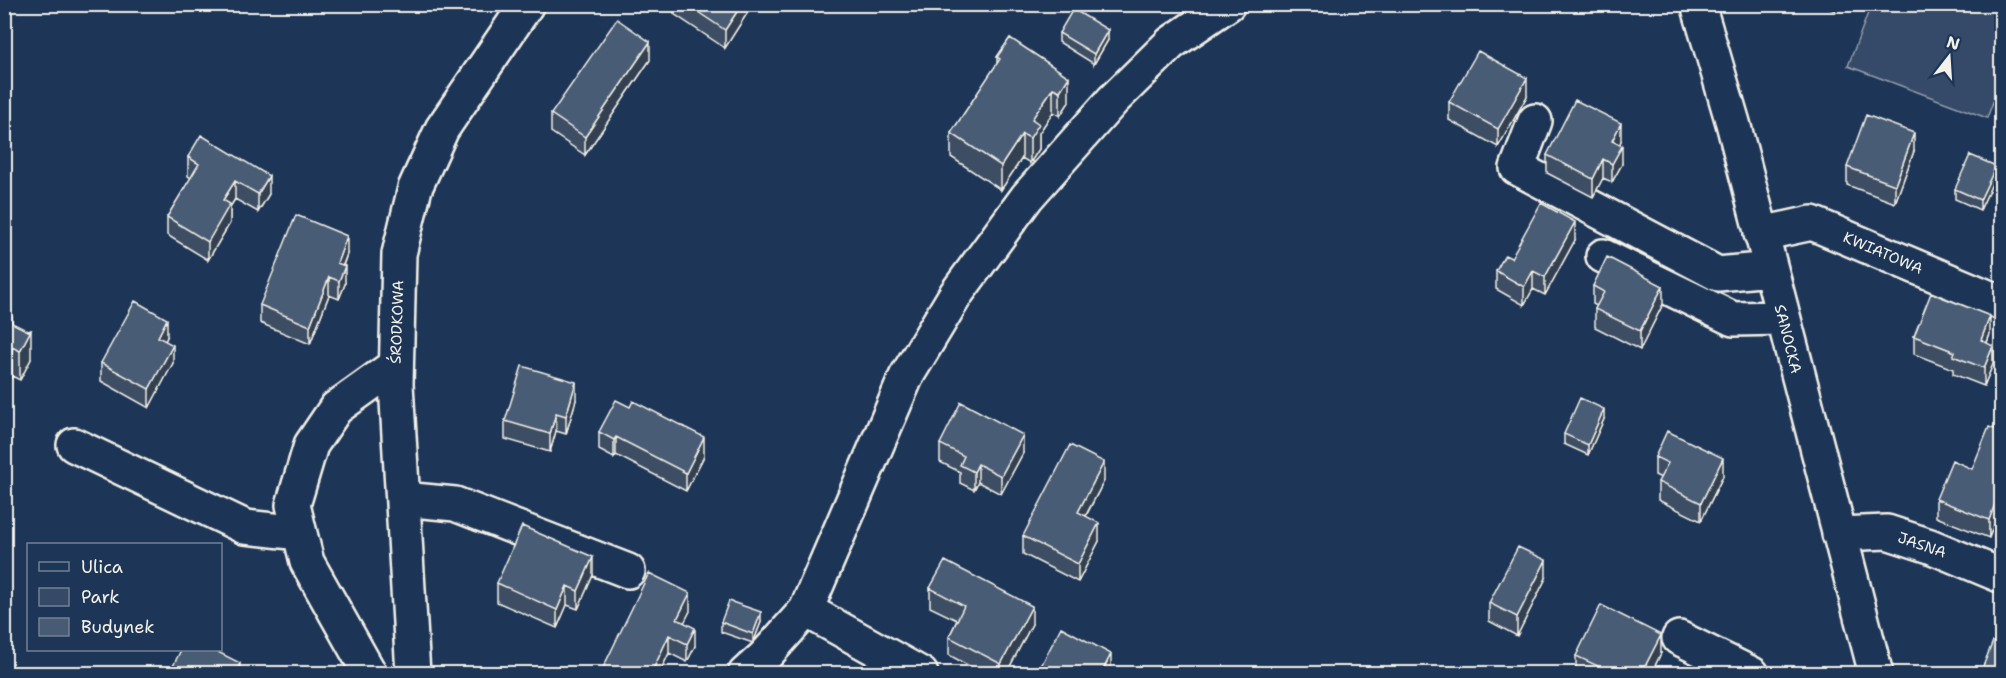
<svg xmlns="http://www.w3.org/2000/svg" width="2006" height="678" font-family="'Shantell Sans',sans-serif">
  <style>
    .green { fill: #354a67; stroke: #949ea8; stroke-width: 1.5 }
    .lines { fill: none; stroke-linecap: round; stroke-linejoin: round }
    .minor-casing { stroke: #f4f1e8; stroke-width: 38 }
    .minor { stroke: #1d3557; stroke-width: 33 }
    .wall { fill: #3e4e64; stroke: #f4f1e8; stroke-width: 1.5 }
    .shaded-wall { fill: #324051; stroke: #f4f1e8; stroke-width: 1.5 }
    .building { fill: #485b74; stroke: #f4f1e8; stroke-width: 1.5 }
    .labels { text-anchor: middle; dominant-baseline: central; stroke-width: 5; stroke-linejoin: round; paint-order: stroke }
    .street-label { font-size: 15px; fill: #f4f1e8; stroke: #1d3557 }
  </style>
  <rect width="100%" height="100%" fill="#1d3557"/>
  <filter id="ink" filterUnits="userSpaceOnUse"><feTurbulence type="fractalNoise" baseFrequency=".0167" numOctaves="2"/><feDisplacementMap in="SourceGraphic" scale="12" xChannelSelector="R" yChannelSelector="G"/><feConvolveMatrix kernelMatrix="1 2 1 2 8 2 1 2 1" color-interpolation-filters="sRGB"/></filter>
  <g filter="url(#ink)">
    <path class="green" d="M1871,5h130v75l-14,38 -139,-52z"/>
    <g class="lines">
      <g class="minor-casing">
        <path id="minor" d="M1698,4l35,119 143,551
          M1535,121l-18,47 201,106 52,-5
          M1761,234l51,-11 190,80
          M1603,256l130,63 50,-1
          M74,445l171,82 55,6
          M403,499l52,5 173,67
          M1839,534l48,-2 43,14 72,30
          M806,610l115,64
          M1679,638l73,36
          M370,674l-63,-112 -14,-57 18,-60 25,-37 60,-43
          M413,674l-17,-290 3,-130 16,-66 27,-59 85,-125
          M745,674l19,-17 42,-47 100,-233 50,-83 71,-97 86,-97 58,-57 57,-39"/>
      </g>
      <use href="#minor" class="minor"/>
    </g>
    <path class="wall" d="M674,4h79l-28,44 -51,-34z
      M1820,4h18l-3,7z
      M1059,33l49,7 -14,24 -35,-22z
      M1010,38l59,64 -9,14 -7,-4 -14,21v16l-9,14 -8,-5 -21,32 -50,-33v-24l46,-69v-7z
      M650,60l-65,95 -34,-23v-18z
      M1527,96l-29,51 -49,-27v-18z
      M1621,141l-2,4 3,19 -10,18 -9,-4 -10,19 -46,-24v-18z
      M1914,151l-19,52 -48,-18v-18z
      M188,157l81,37 -11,18 -23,-13 -5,8v16l-22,37 -41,-25v-18l24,-39 -3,-2z
      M1996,175l-16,35 -25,-11v-10z
      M1575,240l-30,55 -12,-6 -9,16 -28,-16v-18l15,-13z
      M347,254l-4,12 2,18 -6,15 -10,-4 -19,49 -50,-21v-18z
      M1593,286l70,18 -23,46 -45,-23v-18l2,-3 -4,-2z
      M4,321l5,2h3l19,36 -11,21 -8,-4 -8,14z
      M1990,334l-3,9 6,21 -9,22 -31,-12v-5l-39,-15v-18z
      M167,337l-2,4 8,22 -24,45 -48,-27v-18z
      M576,400l-10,34 -10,-3 -6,21 -45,-13v-18z
      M1604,419l-16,36 -24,-11v-10z
      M1994,429l-5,109 -53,-21v-18l36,-30z
      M599,432l105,24 -18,35 -70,-36 -2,3 -15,-8z
      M940,444l83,9 -22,41 -23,-12 -4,8 -14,-7v-11l-20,-10z
      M1655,457l68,19 -22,45 -43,-21v-18l3,-4 -6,-3z
      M1104,481l-18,35 13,25 -21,41 -55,-28v-18z
      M593,575l-15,34 -11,-4 -10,23 -60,-26v-19z
      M1546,578l-29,58 -28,-15v-18z
      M930,588l102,36 -26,50h-22l-35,-19v-18l8,-17 -27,-13z
      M690,611l-6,11 11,24 -8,16 -18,-9 -10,21h-57v-4z
      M721,622h40l-8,21 -32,-11z
      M1661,653l-10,21h-75v-18z
      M1040,668l71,4 -1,2h-70z"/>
    <path class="shaded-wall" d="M742,4h11l-28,44v-18z
      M1108,30v10l-14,24v-10z
      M650,42v18l-65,95v-18z
      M1069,77v25l-9,14v-25z
      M1527,78v18l-29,51v-18z
      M1053,88v24l-14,21v16l-9,14v-25l2,-19z
      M1621,123v18l-9,18v-18z
      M1914,133v18l-19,52v-18z
      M1022,134v24l-21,32v-24z
      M1622,146v18l-10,18v-18z
      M1603,159v19l-10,19v-18z
      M1996,166v9l-16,35v-10z
      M269,176v18l-11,18v-18z
      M235,181v18l-5,8v16l-22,37v-18l15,-42z
      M1575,222v18l-30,55v-18z
      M347,236v18l-10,27v-18z
      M345,266v18l-6,15v-18z
      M1533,271v18l-9,16v-18z
      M329,277v18l-19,49v-18z
      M1663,286v18l-23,46v-19z
      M1990,316v18l-9,24v-18z
      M167,319v18l-9,18v-18z
      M31,330v29l-11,21v-29z
      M173,345v18l-24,45v-19z
      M1993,346v18l-9,22v-18z
      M12,347v29l-8,14v-29z
      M576,382v18l-10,34v-18z
      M1604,409v10l-16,36v-10z
      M556,413v18l-6,21v-18z
      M1023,435v18l-22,41v-18z
      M616,437v18l-2,3v-18z
      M704,437v19l-18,35v-18z
      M1723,458v18l-22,45v-18z
      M1104,462v19l-26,49v-18z
      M978,464v18l-4,8v-18z
      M2001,488v19l-12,31v-18z
      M1099,523v18l-21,41v-18z
      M593,557v18l-15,34v-18z
      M1546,560v18l-29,58v-19z
      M567,586v19l-10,23v-18z
      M690,593v18l-13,26v-18z
      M1032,606v18l-26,50h-5v-10z
      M761,612v10l-8,21v-9z
      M695,628v18l-8,16v-18z
      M669,635v18l-10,21h-8z
      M1661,635v18l-10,21h-10z
      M1111,654v18l-1,2h-9z
      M240,663v11h-5z"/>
    <path class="building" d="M686,4h56l-17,26z
      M1073,9l35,21 -14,24 -35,-21z
      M617,19l33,23 -65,95 -34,-23z
      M1010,38l59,39 -9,14 -7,-3 -21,31 7,5 -9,14 -8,-4 -21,32 -50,-33 49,-74 -3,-2z
      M1478,51l49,27 -29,51 -49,-27z
      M1575,100l46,23 -9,18 10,5 -10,18 -9,-5 -10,20 -46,-24z
      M1866,115l48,18 -19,52 -48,-18z
      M201,135l68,41 -11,18 -23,-13 -12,19 7,4 -22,38 -41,-25 32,-53 -11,-7z
      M1970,155l26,11 -16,34 -25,-11z
      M1541,203l34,19 -30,55 -12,-6 -9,16 -28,-16 9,-16 6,3z
      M296,215l51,21 -10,27 8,3 -6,15 -10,-4 -19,49 -50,-21z
      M1607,257l56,29 -23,45 -45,-22 9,-17 -11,-6z
      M1931,293l59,23 -9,24 12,6 -9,22 -31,-12 2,-4 -41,-16z
      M135,301l32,18 -9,18 15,8 -24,44 -48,-26z
      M12,316v7l16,8 3,-1 -11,21 -8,-4 -8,14v-40l5,2z
      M522,366l54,16 -10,34 -10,-3 -6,21 -45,-13z
      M1580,398l24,11 -16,36 -24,-11z
      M616,400l14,7 3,-6 71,36 -18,36 -70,-36 -2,3 -15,-8z
      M961,402l62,33 -22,41 -23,-12 -4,8 -14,-7 4,-9 -24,-12z
      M2001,411v77l-12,32 -53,-21 16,-39 20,9 17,-42 5,2z
      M1667,431l56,27 -22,45 -43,-21 10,-19 -13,-6z
      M1070,445l34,17 -26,50 21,11 -21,41 -55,-28z
      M522,526l71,31 -15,34 -11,-5 -10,24 -60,-27z
      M1518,547l28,13 -29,57 -28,-14z
      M945,561l87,45 -31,58 -52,-27 15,-31 -34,-18z
      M649,573l41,20 -13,26 18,9 -8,16 -18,-9 -18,39h-41l-8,-4z
      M729,601l32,11 -8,22 -32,-12z
      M1601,605l60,30 -20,39h-47l4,-8 -22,-10z
      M2001,621v53h-21z
      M1061,627l50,27 -10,20h-50l-11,-6z
      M181,650h33l26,13 -5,11h-7l-6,-3 -2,3h-51z"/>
  </g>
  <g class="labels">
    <g class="street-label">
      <text transform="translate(1883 253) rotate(23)">KWIATOWA</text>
      <text transform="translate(397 322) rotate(-88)">ŚRODKOWA</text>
      <text transform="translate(1788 339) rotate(76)">SANOCKA</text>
      <text transform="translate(1922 545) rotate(19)">JASNA</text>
    </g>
  </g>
  <rect width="2006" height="678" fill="none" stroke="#1d3557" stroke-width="24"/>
  <rect x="12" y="12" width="1982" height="654" fill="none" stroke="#f4f1e8" stroke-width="2" filter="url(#ink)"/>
  <rect x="27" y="543" width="195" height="108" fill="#1d3557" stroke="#738091" stroke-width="1.5"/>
  <rect x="39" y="562" width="30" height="9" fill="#1d3557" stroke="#738091" stroke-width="1.5"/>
  <text x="81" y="573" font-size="18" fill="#f4f1e8">Ulica</text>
  <rect x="39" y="588" width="30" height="18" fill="#354a67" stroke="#738091" stroke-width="1.5"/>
  <text x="81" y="603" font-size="18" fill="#f4f1e8">Park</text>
  <rect x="39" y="618" width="30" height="18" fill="#485b74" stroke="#738091" stroke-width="1.5"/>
  <text x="81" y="633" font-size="18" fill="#f4f1e8">Budynek</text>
  <g transform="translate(1949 57) rotate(17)" stroke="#1d3557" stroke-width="4.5" paint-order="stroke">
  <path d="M0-4.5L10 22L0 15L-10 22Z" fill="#f4f1e8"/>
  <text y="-9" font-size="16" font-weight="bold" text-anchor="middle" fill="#f4f1e8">N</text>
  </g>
</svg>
